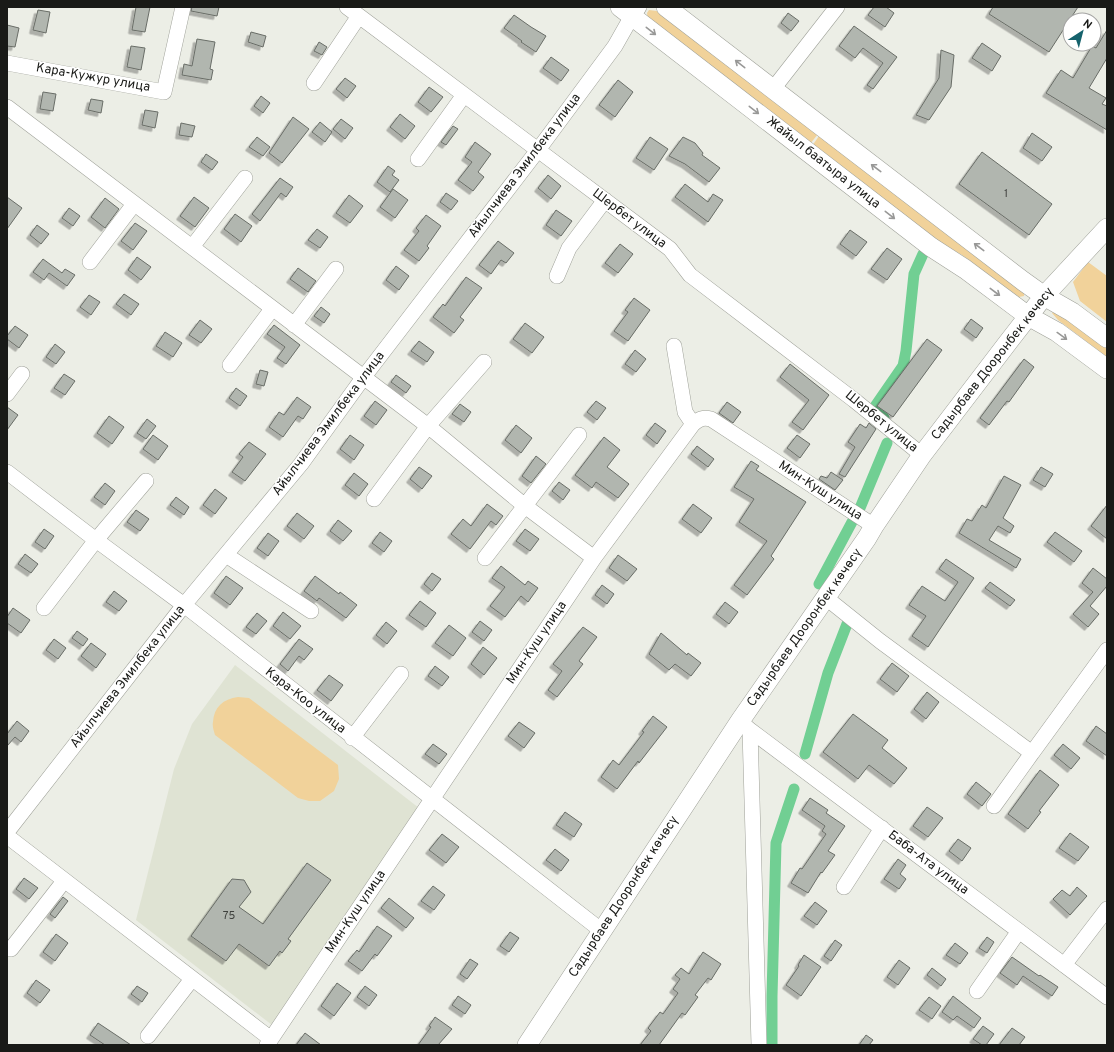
<svg xmlns="http://www.w3.org/2000/svg" width="1114" height="1052" font-family="Overpass,sans-serif">
  <style>
    .built { fill: #dfe3d3 }
    .green { fill: #f1d29a }
    .lines { fill: none; stroke-linecap: round; stroke-linejoin: round }
    .canal { stroke: #71cf93; stroke-width: 11 }
    .building { fill: #b1b6af; stroke: #696d67; filter: url(#shadow) }
    .minor-casing { stroke: #9fa199; stroke-width: 16 }
    .major-casing { stroke: #9fa199; stroke-width: 20 }
    .minor { stroke: #fff; stroke-width: 15 }
    .major { stroke: #fff; stroke-width: 19 }
    .oneway { stroke: #989897 }
    .labels { text-anchor: middle; dominant-baseline: central; stroke-width: 3; stroke-linejoin: round; paint-order: stroke }
    .number-label { font-size: 11px; fill: #3f413d }
    .street-label { font-size: 13px; fill: #191a17; stroke: #fff }
  </style>
  <defs>
    <filter id="shadow"><feDropShadow dx="-3.5" dy="3.5" stdDeviation="0" flood-color="#0004"/></filter>
  </defs>
  <rect width="100%" height="100%" fill="#eceee6"/>
  <path class="built" d="M235,665l184,143 -147,217 -136,-105 38,-151 18,-45z"/>
  <path class="green" d="M649,10l8,1 161,123 -8,10 -162,-124 -1,-7z
    M819,136l205,155v5l-5,1 -57,-42 -26,-15 -124,-94z
    M1088,262l19,14v46l-27,-21 -7,-19z
    M1054,311l5,1 48,37v8l-49,-37 -6,-7z
    M238,697l11,1 89,67 1,14 -5,12 -14,10h-11l-11,-3 -83,-63c-1,-4 -3,-9 -2,-13 1,-15 10,-23 25,-25z"/>
  <g class="lines">
    <path class="canal" d="M884,418l-10,-10 29,-42 3,-15 8,-77 9,-20
      M860,508l27,-65
      M819,584l33,-62
      M805,754l23,-81 19,-49
      M772,1045v-49l4,-153 18,-54"/>
  </g>
  <path class="building" d="M136,7h14l-5,25 -13,-2z
    M192,7h27l-2,9 -26,-5z
    M874,7h12l8,6 -9,14 -17,-12z
    M993,7h85l-29,45 -60,-38z
    M38,10l12,2 -4,21 -13,-3z
    M788,13l11,8 -8,10 -10,-8z
    M514,15l17,12 15,9 -10,16 -15,-10 1,-1 -18,-13z
    M7,25l12,3 -4,19 -8,-1z
    M854,26l43,31 -24,32 -6,-4 16,-22 -20,-15 -8,10 -16,-12z
    M1107,30v28l-18,30 17,10 -4,6 5,2v24l-61,-37 15,-23 12,8 19,-32 4,2z
    M251,32l15,4 -3,11 -15,-5z
    M197,39l18,3 -5,27 3,1 -2,10 -29,-5 2,-11 8,2z
    M319,42l8,5 -5,8 -8,-4z
    M982,43l19,13 -9,15 -20,-13z
    M131,46l14,2 -4,22 -14,-3z
    M941,50l13,5 -3,32 -22,33 -13,-5 23,-37z
    M551,57l18,13 -8,11 -18,-13z
    M345,78l11,8 -9,12 -11,-9z
    M618,80l15,12 -18,25 -16,-12z
    M429,87l14,10 -12,15 -13,-10z
    M43,92l13,2 -3,17 -13,-2z
    M261,96l9,7 -7,10 -9,-7z
    M91,99l12,2 -2,12 -13,-3z
    M145,110l13,2 -3,16 -13,-3z
    M400,114l15,12 -10,13 -15,-12z
    M293,117l16,12 -27,34 -13,-10z
    M341,119l12,9 -8,11 -12,-10z
    M320,122l12,10 -7,10 -13,-10z
    M181,123l14,3 -3,11 -13,-2z
    M453,126l5,3 -12,16 -5,-3z
    M1032,133l20,14 -10,14 -19,-13z
    M257,137l13,10 -7,9 -14,-9z
    M650,137l18,12 -14,21 -18,-12z
    M683,137l12,6 8,10 -1,2 18,13 -11,14 -24,-18 -16,-8z
    M475,142l16,12 -13,18 6,5 -11,14 -15,-11 14,-18 -7,-5z
    M982,152l70,52 -23,31 -70,-51z
    M206,154l12,8 -6,8 -11,-8z
    M388,166l7,5 -3,4 7,5 -9,12 -13,-10z
    M548,175l13,11 -10,13 -13,-11z
    M280,178l13,9 -7,10 -5,-4 -21,28 -8,-7z
    M685,184l23,18 5,-8 10,6 -15,22 -33,-25z
    M393,189l15,11 -13,18 -15,-11z
    M446,193l12,8 -7,9 -11,-8z
    M349,195l14,11 -13,17 -14,-10z
    M7,197l15,11 -15,21z
    M194,197l15,11 -14,19 -15,-11z
    M105,198l14,11 -14,19 -14,-11z
    M69,208l11,8 -7,10 -11,-8z
    M556,210l16,11 -11,15 -15,-11z
    M235,214l17,12 -11,16 -17,-13z
    M426,215l15,11 -14,20 2,2 -10,13 -15,-11 15,-19 -3,-3z
    M135,223l12,8 -14,19 -12,-9z
    M37,225l12,9 -8,10 -11,-9z
    M317,229l11,8 -8,11 -12,-8z
    M850,230l17,12 -11,14 -16,-12z
    M498,241l16,12 -8,10 -5,-3 -10,14 -12,-9z
    M620,244l13,10 -15,19 -13,-10z
    M887,248l15,11 -15,21 -16,-11z
    M137,257l14,10 -10,13 -13,-10z
    M43,259l19,14 3,-4 10,6 -8,11 -18,-13 -5,7 -11,-8z
    M396,266l13,10 -10,14 -13,-10z
    M298,268l18,13 -8,11 -18,-13z
    M466,277l16,11 -22,29 4,3 -10,13 -21,-16 10,-13 2,2z
    M124,294l15,10 -8,11 -15,-11z
    M89,295l11,7 -9,13 -11,-8z
    M634,298l16,12 -22,31 -14,-10 14,-19 -3,-2z
    M321,307l9,7 -6,9 -10,-7z
    M971,319l12,9 -7,10 -12,-9z
    M200,320l12,9 -11,14 -12,-8z
    M525,323l19,14 -12,16 -19,-14z
    M274,325l26,20 -14,19 -9,-6 8,-11 -18,-13z
    M15,326l13,9 -9,13 -12,-9v-3z
    M165,332l17,11 -9,14 -17,-11z
    M927,339l15,11 -49,67 -16,-11z
    M419,341l15,11 -7,10 -16,-11z
    M55,344l10,8 -9,12 -10,-7z
    M635,350l11,9 -10,13 -11,-8z
    M1024,359l10,8 -25,35 -2,-1 -18,24 -9,-7z
    M790,364l39,31 -26,35 -11,-8 17,-22 -29,-23z
    M260,370l8,2 -4,14 -8,-2z
    M64,374l11,7 -10,14 -11,-7z
    M396,375l15,11 -5,7 -15,-11z
    M236,388l11,8 -7,10 -11,-8z
    M297,397l14,10 -8,12 -5,-3 -15,21 -14,-10 10,-15 5,3z
    M375,401l12,9 -11,15 -12,-9z
    M596,401l10,7 -9,12 -10,-8z
    M727,402l14,10 -8,11 -14,-10z
    M460,404l11,8 -7,10 -12,-8z
    M7,407l11,8 -11,15z
    M109,416l15,11 -12,17 -15,-11z
    M147,419l9,7 -10,13 -9,-6z
    M655,423l11,8 -9,13 -11,-9z
    M869,423l7,6 -31,48 -6,-3 16,-27 -7,-5 12,-18 6,4z
    M516,425l16,13 -11,15 -16,-13z
    M153,435l15,11 -10,14 -15,-11z
    M350,435l14,10 -10,15 -14,-11z
    M797,435l13,9 -10,14 -13,-10z
    M604,437l16,13 -13,17 22,17 -11,14 -22,-16 -4,6 -17,-13z
    M249,442l17,12 -21,27 -13,-9 11,-15 -4,-3z
    M697,446l17,13 -6,8 -17,-13z
    M536,456l10,8 -15,19 -9,-7z
    M751,461l8,5 -3,4 50,32 -35,54 3,3 -27,36 -13,-10 33,-44 -28,-19 15,-23 -20,-12z
    M419,467l13,9 -10,13 -12,-10z
    M1041,467l12,7 -8,13 -12,-7z
    M831,472l12,8 -8,10 -16,-11 2,-3 6,2z
    M354,473l14,11 -9,12 -14,-11z
    M1004,476l17,9 -18,33 11,8 -4,7 -12,-7 -9,14 32,19 -5,9 -57,-35 8,-14 5,2 10,-16 4,3z
    M559,482l11,8 -7,10 -11,-9z
    M105,483l10,8 -10,14 -11,-8z
    M215,489l12,9 -12,16 -12,-9z
    M176,497l13,10 -5,8 -14,-10z
    M487,504l16,12 -7,9 -5,-4 -21,28 -19,-15 12,-15 8,7z
    M693,504l19,14 -11,15 -19,-14z
    M1107,505v34l-16,-13z
    M136,510l13,9 -9,12 -13,-9z
    M297,513l17,13 -10,13 -17,-13z
    M338,520l14,11 -9,10 -13,-10z
    M44,529l10,7 -9,13 -10,-7z
    M525,529l14,10 -9,12 -14,-10z
    M380,532l12,9 -8,11 -12,-9z
    M1055,532l27,19 -8,11 -27,-20z
    M268,533l11,8 -11,15 -11,-8z
    M25,554l13,10 -7,9 -13,-9z
    M618,555l19,14 -10,12 -18,-13z
    M946,559l28,19 -46,69 -16,-11 14,-20 -17,-11 13,-19 23,15 13,-19 -19,-13z
    M501,566l24,19 3,-4 10,7 -10,14 -7,-6 -16,21 -15,-11 15,-19 -13,-9z
    M1093,568l14,11v7l-17,20 9,8 -11,13 -15,-13 20,-22 -11,-9z
    M432,573l9,6 -9,12 -8,-7z
    M226,576l17,12 -13,17 -16,-12z
    M315,576l24,18 1,-2 17,13 -11,13 -27,-20 -2,3 -13,-10z
    M990,582l25,18 -5,6 -25,-18z
    M602,585l12,9 -7,10 -12,-9z
    M114,591l13,10 -8,10 -13,-9z
    M420,601l16,12 -10,14 -17,-12z
    M725,602l13,10 -9,12 -13,-10z
    M13,608l17,12 -9,13 -14,-10v-6z
    M283,612l18,14 -11,13 -17,-13z
    M257,613l10,8 -11,13 -10,-7z
    M480,621l12,9 -8,11 -12,-9z
    M386,622l11,9 -10,13 -11,-9z
    M449,625l17,13 -13,18 -18,-13z
    M583,627l14,10 -18,24 4,3 -26,33 -9,-7 14,-19 -9,-7z
    M77,631l11,8 -5,7 -11,-8z
    M661,633l26,22 1,-2 13,10 -10,13 -16,-12 -6,6 -20,-16z
    M54,639l12,9 -8,11 -12,-9z
    M299,639l14,10 -9,11 -5,-4 -11,15 -8,-7z
    M91,643l15,11 -10,14 -15,-12z
    M483,647l14,11 -13,17 -13,-11z
    M892,663l17,13 -12,16 -17,-13z
    M435,666l14,11 -7,9 -14,-10z
    M329,675l14,10 -12,16 -14,-11z
    M927,692l12,10 -13,17 -12,-10z
    M853,714l35,26 -6,8 25,20 -13,16 -25,-19 -11,14 -35,-27z
    M653,716l14,11 -28,36 -1,-2 -21,28 -16,-12 12,-17 6,5 25,-33 -2,-1z
    M17,721l12,10 -8,11 -6,-5 -8,9v-12z
    M519,722l16,11 -11,15 -16,-12z
    M1096,726l11,8v22l-21,-15z
    M433,744l14,10 -8,10 -14,-10z
    M1063,744l17,14 -9,11 -17,-14z
    M1040,770l19,15 -20,26 2,1 -13,17 -20,-15z
    M976,782l15,12 -9,12 -15,-12z
    M810,798l18,12 -2,3 19,13 -17,25 7,4 -13,18 -1,-1 -13,21 -17,-10 9,-15 2,1 24,-35 -4,-3 3,-5 -23,-16z
    M927,807l16,11 -15,19 -15,-11z
    M565,812l17,12 -8,13 -18,-12z
    M1070,833l19,14 -11,14 -19,-13z
    M442,834l17,13 -13,16 -17,-13z
    M958,839l13,9 -9,13 -13,-10z
    M555,849l14,11 -8,11 -15,-11z
    M898,859l8,6 -6,9 6,5 -7,10 -15,-10z
    M307,863l24,17 -43,59 3,2 -9,12 -2,-2 -11,15 -30,-22 -13,17 -35,-25 41,-57 12,1 7,12 -12,15 24,17z
    M24,878l14,10 -9,11 -13,-10z
    M433,886l12,9 -11,15 -13,-9z
    M1077,887l10,9 -17,19 -17,-16 9,-9 8,6z
    M63,897l5,4 -13,17 -5,-4z
    M389,898l25,20 -8,10 -25,-20z
    M815,902l12,9 -10,14 -13,-9z
    M377,926l15,10 -15,20 -2,-2 -13,17 -14,-10 9,-11 2,2z
    M510,932l9,6 -10,14 -9,-6z
    M56,934l12,9 -13,18 -12,-9z
    M987,937l7,5 -7,11 -8,-5z
    M835,940l7,5 -11,16 -7,-5z
    M955,943l13,10 -8,11 -14,-9z
    M703,952l18,12 -10,16 -3,-2 -13,17 3,2 -13,18 -3,-2 -23,32h-19l11,-14 -3,-3 12,-16 3,2 15,-21 -5,-4 7,-10 -5,-4 6,-7 8,6z
    M804,955l17,12 -20,29 -15,-11 13,-19 -1,-1z
    M1012,957l27,19 1,-1 18,12 -6,9 -29,-20 -6,9 -17,-12z
    M470,959l8,5 -11,15 -7,-5z
    M899,960l11,8 -12,17 -11,-8z
    M932,968l14,11 -5,7 -14,-11z
    M36,980l14,10 -10,13 -13,-10z
    M337,983l14,10 -17,23 -13,-10z
    M137,986l11,7 -6,9 -11,-8z
    M365,986l12,9 -8,11 -12,-9z
    M458,996l13,9 -6,9 -13,-9z
    M953,996l28,22 -7,10 -17,-12 -4,4 -11,-8z
    M929,997l12,9 -9,13 -13,-9z
    M435,1017l17,12 -14,16h-20l13,-18 -2,-1z
    M98,1023l33,22h-26l-15,-10z
    M983,1026l11,8 -8,11h-4l-9,-6z
    M1012,1028l13,9 -6,8h-20z
    M305,1033l16,12h-25z
    M866,1035l7,5 -4,5h-10z"/>
  <g class="lines">
    <g class="minor-casing">
      <path id="minor" d="M347,7l323,242 20,26 164,125 68,55
        M7,63l157,29 19,-85
        M314,83l45,-67
        M773,89l64,-82
        M7,107l421,319 97,80 69,52
        M418,159l46,-64
        M192,247l53,-69
        M90,262l44,-58
        M557,276l12,-28 36,-48
        M294,325l42,-56
        M674,346l11,66 8,12
        M230,365l42,-56
        M7,394l15,-20
        M7,472l89,68 88,65 418,326
        M374,499l54,-73 56,-64
        M226,555l85,56
        M485,558l94,-123
        M825,597l55,44 152,112 75,-103
        M44,608l52,-68 50,-59
        M744,725l6,5 9,315
        M750,730l357,267
        M352,738l49,-64
        M994,806l38,-53
        M7,832l177,-227 117,-141 62,-86 175,-228 77,-104 17,-30 7,-9
        M7,836l264,203
        M844,887l38,-59
        M11,949l53,-68
        M1064,965l43,-56
        M977,991l42,-60
        M148,1036l44,-57
        M267,1045l327,-487 99,-134c6,-5 10,-7 18,-5l163,107"/>
    </g>
    <g class="major-casing">
      <path id="major" d="M620,7l311,240 34,22 63,47 29,16 50,37
        M666,7l357,274 21,15 28,16 35,26
        M527,1045l213,-324 127,-183 7,-12 48,-71 87,-114 35,-45 63,-68"/>
    </g>
    <use href="#minor" class="minor"/>
    <use href="#major" class="major"/>
  </g>
  <defs><path id="oneway-shaft" d="M-6 0H5M1.5-3L5.5 0L1.5 3" fill="none" stroke-width="1.6" stroke-linecap="round" stroke-linejoin="round"/></defs>
  <g class="oneway">
    <use href="#oneway-shaft" transform="translate(651 31) rotate(38)"/>
    <use href="#oneway-shaft" transform="translate(740 64) rotate(-142)"/>
    <use href="#oneway-shaft" transform="translate(754 110) rotate(38)"/>
    <use href="#oneway-shaft" transform="translate(876 168) rotate(-143)"/>
    <use href="#oneway-shaft" transform="translate(890 215) rotate(38)"/>
    <use href="#oneway-shaft" transform="translate(979 247) rotate(-143)"/>
    <use href="#oneway-shaft" transform="translate(995 292) rotate(37)"/>
    <use href="#oneway-shaft" transform="translate(1062 336) rotate(36)"/>
  </g>
  <g class="labels">
    <g class="number-label">
      <text x="1006" y="194">1</text>
      <text x="229" y="916">75</text>
    </g>
    <g class="street-label">
      <text transform="translate(93 78) rotate(10)">Кара-Кужур улица</text>
      <text transform="translate(823 163) rotate(38)">Жайыл баатыра улица</text>
      <text transform="translate(525 166) rotate(-53)">Айылчиева Эмилбека улица</text>
      <text transform="translate(629 219) rotate(37)">Шербет улица</text>
      <text transform="translate(993 364) rotate(-52)">Садырбаев Дооронбек көчөсү</text>
      <text transform="translate(881 422) rotate(39)">Шербет улица</text>
      <text transform="translate(329 424) rotate(-53)">Айылчиева Эмилбека улица</text>
      <text transform="translate(820 491) rotate(33)">Мин-Куш улица</text>
      <text transform="translate(805 628) rotate(-55)">Садырбаев Дооронбек көчөсү</text>
      <text transform="translate(537 643) rotate(-56)">Мин-Куш улица</text>
      <text transform="translate(128 677) rotate(-52)">Айылчиева Эмилбека улица</text>
      <text transform="translate(305 701) rotate(38)">Кара-Коо улица</text>
      <text transform="translate(928 863) rotate(37)">Баба-Ата улица</text>
      <text transform="translate(624 897) rotate(-57)">Садырбаев Дооронбек көчөсү</text>
      <text transform="translate(356 912) rotate(-56)">Мин-Куш улица</text>
    </g>
  </g>
  <rect width="1114" height="1052" fill="none" stroke="#191a17" stroke-width="16"/>
  <g transform="translate(1082 32) rotate(36)"><circle r="19" fill="#ffffff" stroke="#a3a3a2"/>
  <path d="M0-3L7 15L0 10L-7 15Z" fill="#15626c"/>
  <text y="-6" font-size="11" font-weight="bold" text-anchor="middle" fill="#191a17">N</text>
  </g>
</svg>
